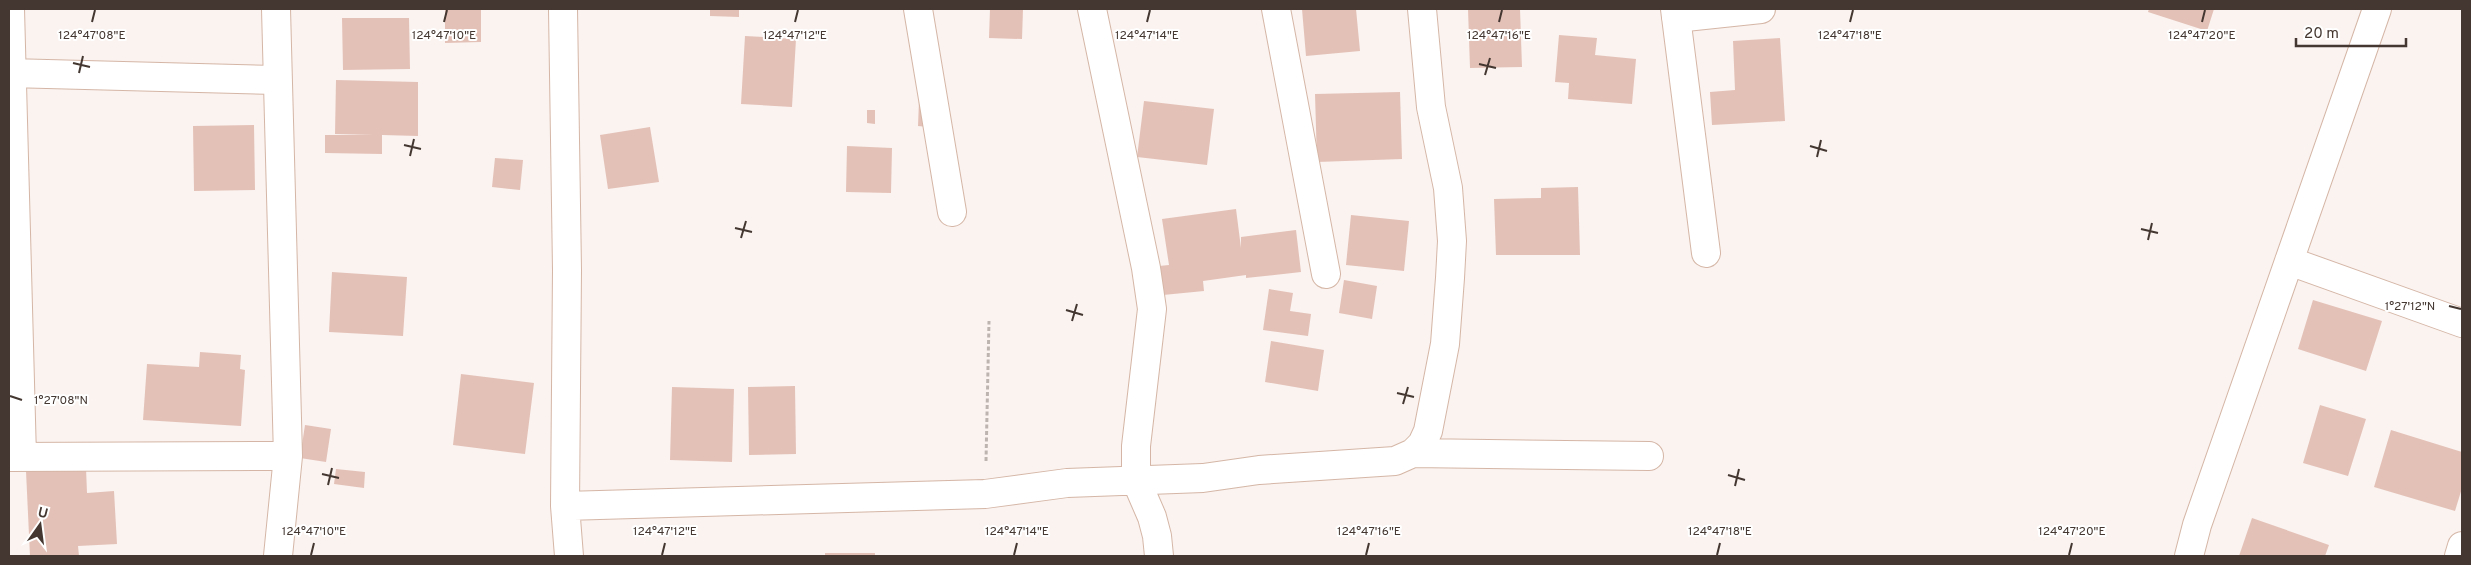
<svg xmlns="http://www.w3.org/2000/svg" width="2471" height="565" font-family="Overpass,sans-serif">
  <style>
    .building { fill: #e4c1b7 }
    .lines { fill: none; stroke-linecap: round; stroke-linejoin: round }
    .street-casing { stroke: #d5b6a6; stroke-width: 30 }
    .path { stroke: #bdb4b0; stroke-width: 3; stroke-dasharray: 4 2.5; stroke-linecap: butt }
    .street { stroke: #fff; stroke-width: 28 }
    .ticks { fill: none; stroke: #443731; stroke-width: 2 }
    .ticks-label { font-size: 12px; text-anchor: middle; fill: #443731; stroke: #fff; stroke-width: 4; stroke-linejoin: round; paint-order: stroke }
  </style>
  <rect width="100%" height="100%" fill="#faf3f0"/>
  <path class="building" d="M445,9h36v33l-36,1z
    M710,9h29v8l-29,-1z
    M990,9h33l-1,30 -33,-1z
    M1302,9h54l4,42 -54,5z
    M1468,9h52l2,58 -52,1z
    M2149,9h65l-7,22 -59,-19z
    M342,18h67l1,51 -67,1z
    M1559,35l38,3 -2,17 41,4 -4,45 -64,-5 1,-16 -14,-1z
    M745,36l51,3 -4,68 -51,-3z
    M1780,38l5,83 -73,4 -2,-33 25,-2 -2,-49z
    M336,80l82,2v54l-36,-1v19l-57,-1v-18h48l-38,-1z
    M1400,92l2,67 -85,3 -2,-68z
    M919,101l10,1 -1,25 -10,-1z
    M1144,101l70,8 -7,56 -70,-8z
    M867,110h8v14l-8,-1z
    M254,125l1,65 -61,1 -1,-65z
    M650,127l9,55 -51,7 -8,-54z
    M847,146l45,2 -1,45 -45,-1z
    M495,158l28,2 -3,30 -28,-3z
    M1578,187l2,68h-84l-2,-56 47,-1v-10z
    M1236,209l5,39v-11l55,-7 5,42 -55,6v-3l-43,6 1,10 -41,4 -4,-29 10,-1 -7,-46z
    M1351,215l58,6 -5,50 -58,-6z
    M332,272l75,5 -4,59 -74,-4z
    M1344,280l33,6 -5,33 -33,-6z
    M1269,289l24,4 -3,18 21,3 -3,22 -45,-6z
    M2313,300l69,21 -16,50 -68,-22z
    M1271,341l53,9 -6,41 -53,-9z
    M200,352l41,3 -1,14 5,1 -4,56 -98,-6 4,-56 52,3z
    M461,374l73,9 -9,71 -72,-9z
    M795,386l1,68 -47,1 -1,-68z
    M672,387l62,2 -2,73 -62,-2z
    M2320,405l46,14 -18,57 -45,-13z
    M305,425l26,4 -5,33 -26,-4z
    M2391,430l71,22v36l-7,23 -81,-24z
    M86,468l1,25 27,-2 3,53 -39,2 1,10h-49l-4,-85z
    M336,469l29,3 -1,16 -30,-4z
    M2252,518l77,27 -4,11h-86z
    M825,553h50v3h-50z"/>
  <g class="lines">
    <g class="street-casing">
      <path id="street" d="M10,9l12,448
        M276,9l12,447 -10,100
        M563,9l4,261 -2,236 4,50
        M918,9l34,203
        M1092,9l54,259 6,41 -16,137v34l16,37 5,19 2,20
        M1276,9l50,265
        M1675,9l31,244
        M1676,18l85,-9
        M9,73l268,7
        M2289,261l173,62
        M1413,453l236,3
        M9,457l279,-1
        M565,506l420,-12 82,-11 136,-5 56,-8 136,-9 18,-8 9,-9 6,-13 17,-87 5,-66 2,-37 -4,-53 -17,-81 -9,-98
        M2189,556l8,-31 180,-516
        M2459,556l3,-10"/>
    </g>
    <path class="path" d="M986,461l3,-140"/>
    <use href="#street" class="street"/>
  </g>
  <path class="ticks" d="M92,22l3,-12M444,22l3,-12M795,22l3,-12M1147,22l3,-12M1499,22l3,-12M1850,22l3,-12M2202,22l3,-12M73,63l17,4M1479,64l17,4M79,73l4,-17M1485,75l5,-17M404,145l17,4M1810,146l17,5M410,156l4,-17M1817,157l4,-17M735,228l17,4M2141,229l17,4M741,238l5,-17M2148,240l4,-17M2449,306l12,3M1066,310l17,5M1072,321l5,-17M1397,393l17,4M10,396l12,4M1403,404l5,-17M322,474l17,4M1728,475l17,5M328,485l4,-17M1735,486l4,-17M311,555l3,-12M662,555l3,-12M1014,555l3,-12M1366,555l3,-12M1717,555l3,-12M2069,555l3,-12"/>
  <g class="ticks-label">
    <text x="92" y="39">124°47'08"E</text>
    <text x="444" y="39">124°47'10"E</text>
    <text x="795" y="39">124°47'12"E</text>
    <text x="1147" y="39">124°47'14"E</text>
    <text x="1499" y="39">124°47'16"E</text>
    <text x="1850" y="39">124°47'18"E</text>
    <text x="2202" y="39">124°47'20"E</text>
    <text x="2410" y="310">1°27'12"N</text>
    <text x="61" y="404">1°27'08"N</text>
    <text x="314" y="535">124°47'10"E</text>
    <text x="665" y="535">124°47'12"E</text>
    <text x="1017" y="535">124°47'14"E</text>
    <text x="1369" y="535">124°47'16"E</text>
    <text x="1720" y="535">124°47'18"E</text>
    <text x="2072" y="535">124°47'20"E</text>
  </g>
  <rect width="2471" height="565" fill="none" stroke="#443731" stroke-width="20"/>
  <g transform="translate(40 525) rotate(14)" stroke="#ffffff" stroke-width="4" paint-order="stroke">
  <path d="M0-4L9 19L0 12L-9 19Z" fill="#443731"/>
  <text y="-8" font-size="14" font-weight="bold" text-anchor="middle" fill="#443731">U</text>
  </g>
  <path d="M2296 38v8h110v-8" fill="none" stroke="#443731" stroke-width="2.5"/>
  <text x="2304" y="38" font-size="15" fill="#443731" stroke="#ffffff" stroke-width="4" paint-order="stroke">20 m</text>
</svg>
